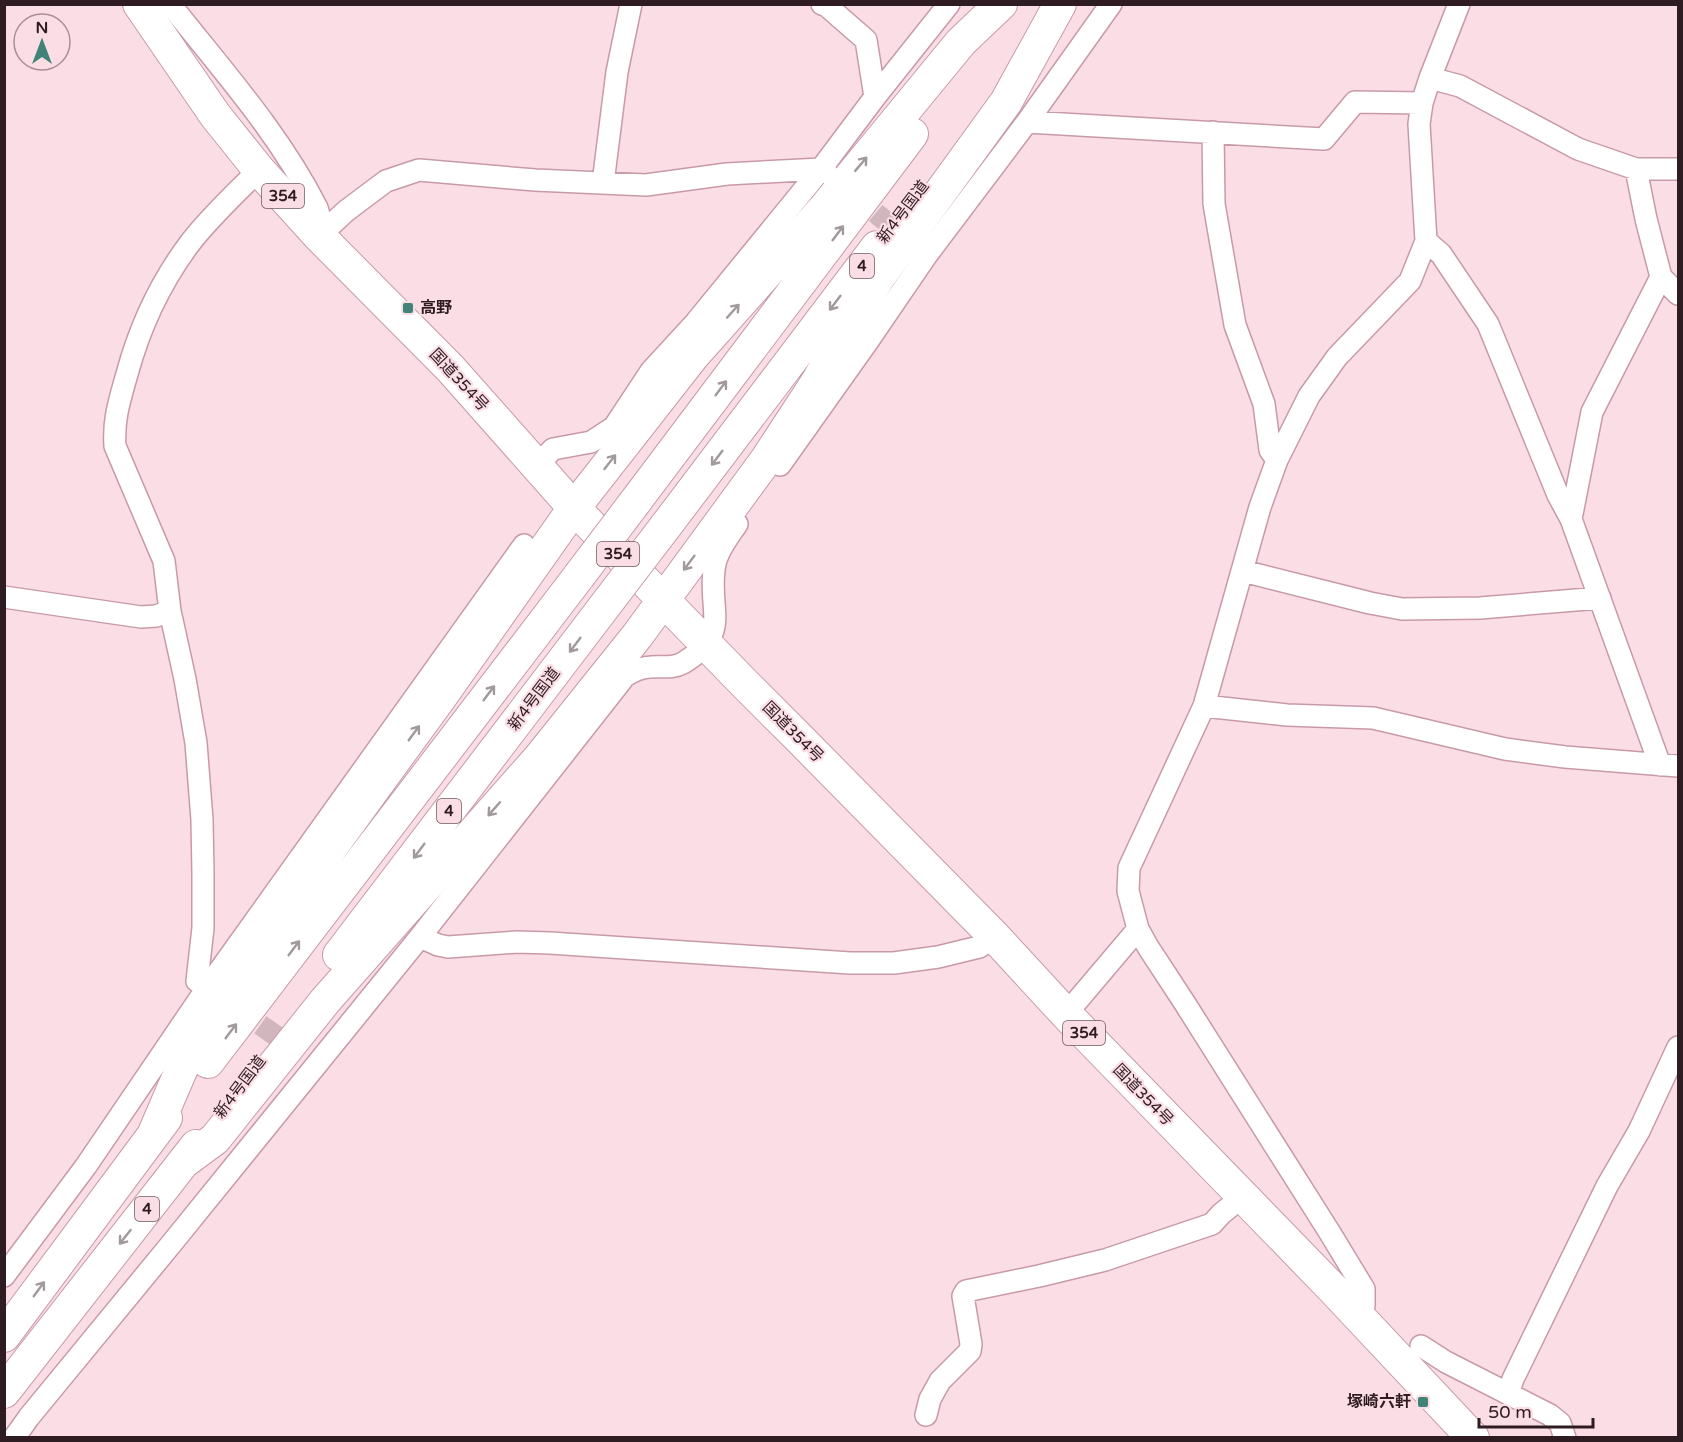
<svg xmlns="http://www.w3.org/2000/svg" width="1683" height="1442" font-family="'Varela Round','Noto Sans JP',sans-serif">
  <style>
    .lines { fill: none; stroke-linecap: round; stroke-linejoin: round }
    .minor-tunnel { stroke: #d2b6be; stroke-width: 21; stroke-dasharray: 21 10; stroke-linecap: butt }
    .minor-casing { stroke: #c89aa8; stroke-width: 24 }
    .highway-casing { stroke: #c89aa8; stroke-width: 34 }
    .minor { stroke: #fff; stroke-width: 21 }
    .highway { stroke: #fff; stroke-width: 32 }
    .highway-bridge-casing { stroke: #c89aa8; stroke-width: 34; stroke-linecap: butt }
    .highway-bridge { stroke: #fff; stroke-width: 32 }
    .oneway { stroke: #a1999c }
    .poi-dot { fill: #418477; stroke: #fbdde5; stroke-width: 2 }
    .labels { text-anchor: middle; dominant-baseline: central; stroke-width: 4.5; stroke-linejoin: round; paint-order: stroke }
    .shield { fill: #fbdde5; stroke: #6c565c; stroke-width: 1.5 }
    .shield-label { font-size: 15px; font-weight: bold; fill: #2e1c22 }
    .street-label { font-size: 16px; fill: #2e1c22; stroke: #fbdde5 }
    .poi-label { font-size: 16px; font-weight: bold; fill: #2e1c22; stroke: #fbdde5; text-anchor: start }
  </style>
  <rect width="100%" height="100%" fill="#fbdde5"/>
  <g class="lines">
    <path class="minor-tunnel" d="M852,193l63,53
      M235,1007l64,45"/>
    <g class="minor-casing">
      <path id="minor" d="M170,4c52,66 109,129 147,204l3,10 -1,18
        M822,4l5,2 39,34 9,57
        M1430,78l30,8 118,63 58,20h42
        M1027,122l297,17 31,-37 67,1
        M1213,132l1,72 21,121 29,79 6,46 7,10
        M603,183l14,-111 14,-68
        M319,236l27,-25 40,-30 33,-11 116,10 111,5 81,-11 94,-5 6,4
        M1426,241l15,13 47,70 70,171 13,24 89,246
        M1661,277l17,17
        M780,465l88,-124 58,-85 101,-134 84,-118
        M536,466l17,-17 38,-7 23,-15 37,-56 45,-49 125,-153 54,-72 74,-93
        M1571,519l21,-107 69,-135 -15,-58 -10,-50
        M1243,571l127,32 32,6 78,-1 120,-10
        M4,597l137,20 15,-1 14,-5
        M1204,706l83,9 86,3 132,31 60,8 113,9
        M420,937l18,8 10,2 69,-5 33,1 300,20h44l44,-6 41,-10 16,-10
        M215,993l-18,-12 6,-53v-54l-1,-54 -6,-77 -11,-64 -15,-68 -6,-50 -49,-115c-2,-27 5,-47 12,-72 13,-48 33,-91 63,-131 20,-26 45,-49 69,-73
        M1066,1014l72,-85
        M4,1276l82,-110 121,-178 317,-443
        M1359,1317l5,-11v-17l-34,-56 -146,-231 -36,-55 -10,-18 -10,-38 1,-23 75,-162 56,-199 17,-47 32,-64 28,-39 73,-76 16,-40 -7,-117 3,-21 8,-25 29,-74
        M1421,1346l25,16 104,53 10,8 5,15
        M1508,1394l5,-15 94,-193 32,-55 39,-84
        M926,1415l4,-16 10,-18 30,-30 1,-7 -8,-48 3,-5 73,-15 66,-16 107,-36 9,-10 21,-17
        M14,1438l15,-21 143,-174 248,-306 205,-261c8,-5 16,-9 26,-9 11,-1 21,2 32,-4 51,-31 23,-54 32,-99 3,-15 14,-28 22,-40"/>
    </g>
    <g class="highway-casing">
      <path id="highway" d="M139,4l76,111 44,55 60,66 131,132 124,140 169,174 60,60 192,195 71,77 266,274 141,150
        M635,502l277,-368
        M665,527l212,-280
        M339,955l271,-356
        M208,1062l371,-486
        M154,1133l28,-65 79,-124 179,-246 134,-190 119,-152 135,-152 133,-162 40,-38
        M184,1162l31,-23 110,-138 215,-244 97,-121 129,-176 51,-78 62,-105 127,-175 54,-98
        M4,1336l162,-218
        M4,1392l192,-246"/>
    </g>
    <use href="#minor" class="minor"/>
    <use href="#highway" class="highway"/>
    <g class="highway-bridge-casing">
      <path id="highway-bridge" d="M579,576l56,-74
        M610,599l55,-72"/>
    </g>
    <use href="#highway-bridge" class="highway-bridge"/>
  </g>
  <defs><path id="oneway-shaft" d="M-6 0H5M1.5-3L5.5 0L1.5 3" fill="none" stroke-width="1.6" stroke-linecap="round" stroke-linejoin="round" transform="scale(1.5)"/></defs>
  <g class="oneway">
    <use href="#oneway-shaft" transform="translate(861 164) rotate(-50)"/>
    <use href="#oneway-shaft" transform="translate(838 233) rotate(-53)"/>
    <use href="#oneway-shaft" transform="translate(835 303) rotate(127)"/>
    <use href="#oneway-shaft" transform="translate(733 311) rotate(-48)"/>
    <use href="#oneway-shaft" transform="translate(721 388) rotate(-53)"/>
    <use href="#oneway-shaft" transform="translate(717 458) rotate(127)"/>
    <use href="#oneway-shaft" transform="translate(610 462) rotate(-52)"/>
    <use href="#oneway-shaft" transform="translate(689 563) rotate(127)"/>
    <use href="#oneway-shaft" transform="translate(575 645) rotate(127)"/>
    <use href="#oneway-shaft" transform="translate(489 693) rotate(-53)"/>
    <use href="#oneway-shaft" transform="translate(414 733) rotate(-54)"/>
    <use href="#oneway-shaft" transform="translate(494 809) rotate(131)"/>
    <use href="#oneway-shaft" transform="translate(419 851) rotate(127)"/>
    <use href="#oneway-shaft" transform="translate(294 948) rotate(-53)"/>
    <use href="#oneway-shaft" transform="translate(231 1031) rotate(-53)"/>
    <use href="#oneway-shaft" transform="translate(125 1237) rotate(128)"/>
    <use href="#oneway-shaft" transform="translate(39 1289) rotate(-54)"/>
  </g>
  <g class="poi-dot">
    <rect x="402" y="302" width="12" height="12" rx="3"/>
    <rect x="1417" y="1396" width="12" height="12" rx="3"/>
  </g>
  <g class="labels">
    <g class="shield">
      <rect x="262" y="184" width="42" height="24" rx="4.5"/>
      <rect x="850" y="254" width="24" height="24" rx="4.5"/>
      <rect x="597" y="542" width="42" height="24" rx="4.5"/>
      <rect x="437" y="799" width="24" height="24" rx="4.5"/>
      <rect x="1063" y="1021" width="42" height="24" rx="4.5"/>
      <rect x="135" y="1197" width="24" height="24" rx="4.5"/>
    </g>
    <g class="shield-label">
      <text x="283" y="196">354</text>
      <text x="862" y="266">4</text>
      <text x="618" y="554">354</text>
      <text x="449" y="811">4</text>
      <text x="1084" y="1033">354</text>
      <text x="147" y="1209">4</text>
    </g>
    <g class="street-label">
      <text transform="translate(903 212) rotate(-53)">新4号国道</text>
      <text transform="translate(459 380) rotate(47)">国道354号</text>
      <text transform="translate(534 699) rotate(-53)">新4号国道</text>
      <text transform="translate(793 732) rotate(45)">国道354号</text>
      <text transform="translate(240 1087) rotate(-53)">新4号国道</text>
      <text transform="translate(1143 1095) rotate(46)">国道354号</text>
    </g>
    <g class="poi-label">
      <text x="420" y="308">高野</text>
      <text x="1411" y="1402" text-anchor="end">塚崎六軒</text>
    </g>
  </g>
  <rect width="1683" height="1442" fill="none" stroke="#2e1c22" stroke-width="12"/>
  <g transform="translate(42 42)"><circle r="28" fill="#fbdde5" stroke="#a99097" stroke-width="1.5"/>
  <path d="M0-4.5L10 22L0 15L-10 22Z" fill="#418477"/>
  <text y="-9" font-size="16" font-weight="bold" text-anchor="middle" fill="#2e1c22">N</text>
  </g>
  <path d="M1479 1418v9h114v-9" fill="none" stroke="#2e1c22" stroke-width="3"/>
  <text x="1488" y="1418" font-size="18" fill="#2e1c22" stroke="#fbdde5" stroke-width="4.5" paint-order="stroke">50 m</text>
</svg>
